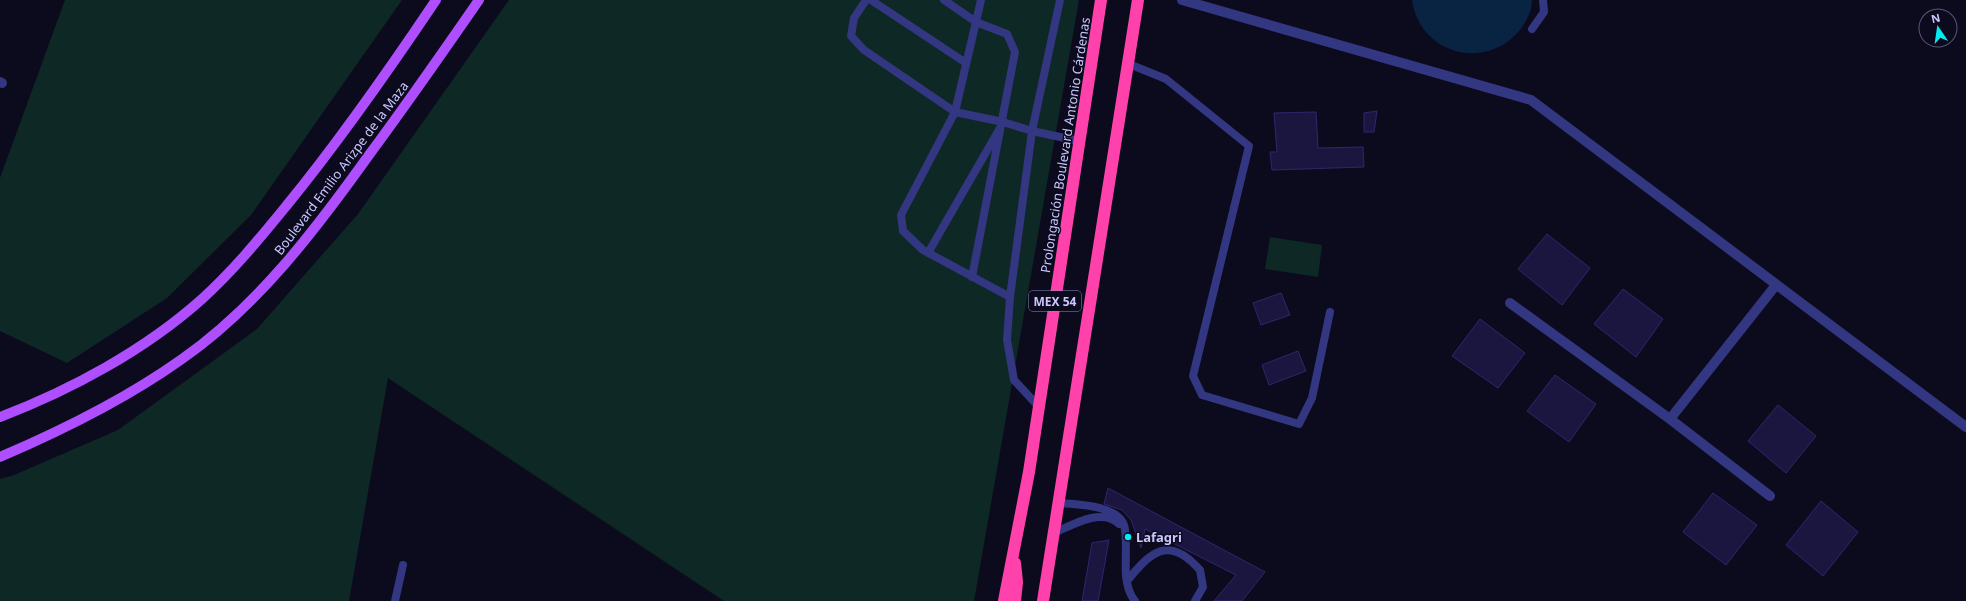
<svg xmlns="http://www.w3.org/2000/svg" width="1966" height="601" font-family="'Noto Sans',sans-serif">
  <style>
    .green { fill: #0d2825 }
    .water { fill: #092443 }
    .building { fill: #1b1640; stroke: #2f266d }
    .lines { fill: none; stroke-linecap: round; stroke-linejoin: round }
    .lane { stroke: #333680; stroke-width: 8 }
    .street { stroke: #333680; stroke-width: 10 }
    .primary { stroke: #af4eff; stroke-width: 10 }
    .highway { stroke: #ff42ab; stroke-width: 12 }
    .poi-dot { fill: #00edf2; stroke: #0c0b1e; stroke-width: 1.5 }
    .labels { text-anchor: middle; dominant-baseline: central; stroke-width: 3; stroke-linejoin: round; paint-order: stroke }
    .shield { fill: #0c0b1e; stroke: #918fbc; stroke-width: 1 }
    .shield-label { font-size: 12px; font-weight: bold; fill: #cac7ff }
    .street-label { font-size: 13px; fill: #cac7ff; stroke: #0c0b1e }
    .poi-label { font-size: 13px; font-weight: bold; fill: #cac7ff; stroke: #0c0b1e; text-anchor: start }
  </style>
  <rect width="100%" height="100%" fill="#0c0b1e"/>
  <path class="green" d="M65,0h337l-151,215 -84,83 -100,65 -67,-32v-153z
    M509,0h570l-105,601h-250l-336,-223 -39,223h-349v-122l14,-4 104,-45 139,-101 101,-115z
    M1270,237l52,8 -4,32 -53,-8z"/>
  <path class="water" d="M1412,0h120c0,11 -6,22 -13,31 -35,41 -100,22 -107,-31z"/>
  <path class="building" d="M1377,111l-3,21h-10v-19z
    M1316,112l2,36 45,-1 1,20 -92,3 -2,-18h7l-3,-39z
    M1547,234l43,34 -28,37 -44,-36z
    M1623,289l40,30 -27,38 -42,-33z
    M1281,293l9,22 -29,10 -8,-22z
    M1480,319l45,34 -27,35 -46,-32z
    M1298,351l8,20 -37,14 -7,-20z
    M1555,375l41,29 -27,38 -42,-31z
    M1778,405l38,31 -30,37 -38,-32z
    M1108,488l157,84 -23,29h-28l22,-26 -91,-46 -4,19 -10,-28 -9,-10 -18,-6z
    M1713,493l44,32 -31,40 -43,-33z
    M1821,501l37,31 -35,44 -37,-31z
    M1109,540l-11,61h-16l10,-58z"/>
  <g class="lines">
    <path class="lane" d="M866,0l-12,18 -3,18 13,14 91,62 48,10 29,9 28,-131
      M871,0l95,63
      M944,0l32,22 31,12 8,18 -43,225
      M981,0l-26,112 -54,103 2,16 20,19 87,47
      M1532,29l12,-17 -1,-12
      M1129,64l37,15 83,67 -56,230 9,19 97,29 13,-26 18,-86
      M928,253l72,-125
      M1039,407l-25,-27 -7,-40 3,-43 22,-166 47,10
      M1059,503c18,1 64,2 66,27 2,14 0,30 1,46 1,9 3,18 9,25
      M1054,533c18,-8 48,-26 65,-9
      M1127,581c24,-30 42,-46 73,-11l3,17 -8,14
      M395,601l8,-36"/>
    <path class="street" d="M1182,0l349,100 435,327
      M0,82l2,1
      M1510,303l160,116 100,77
      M1670,419l106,-134"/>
    <path class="primary" d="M0,417c71,-27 145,-67 202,-118 32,-29 58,-61 85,-94 54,-66 102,-135 149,-205
      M0,457c63,-27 126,-58 182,-98 76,-53 134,-130 187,-204 38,-51 74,-103 110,-155"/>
    <path class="highway" d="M1015,563l2,19 -2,19
      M1004,601l25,-129 72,-472
      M1043,601l95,-601"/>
  </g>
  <circle class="poi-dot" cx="1128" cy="537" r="4"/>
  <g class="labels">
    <rect class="shield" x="1029" y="291" width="52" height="20" rx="3"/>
    <g class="shield-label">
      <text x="1055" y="301">MEX 54</text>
    </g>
    <g class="street-label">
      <text transform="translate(1065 145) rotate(-81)">Prolongación Boulevard Antonio Cárdenas</text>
      <text transform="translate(341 168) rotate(-53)">Boulevard Emilio Arizpe de la Maza</text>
    </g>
    <g class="poi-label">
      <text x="1136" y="537">Lafagri</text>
    </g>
  </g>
  <g transform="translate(1938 28) rotate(347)"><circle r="19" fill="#0c0b1e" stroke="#585678"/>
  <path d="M0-3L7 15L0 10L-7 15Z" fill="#00edf2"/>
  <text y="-6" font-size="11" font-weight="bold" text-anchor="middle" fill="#cac7ff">N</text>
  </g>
</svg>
